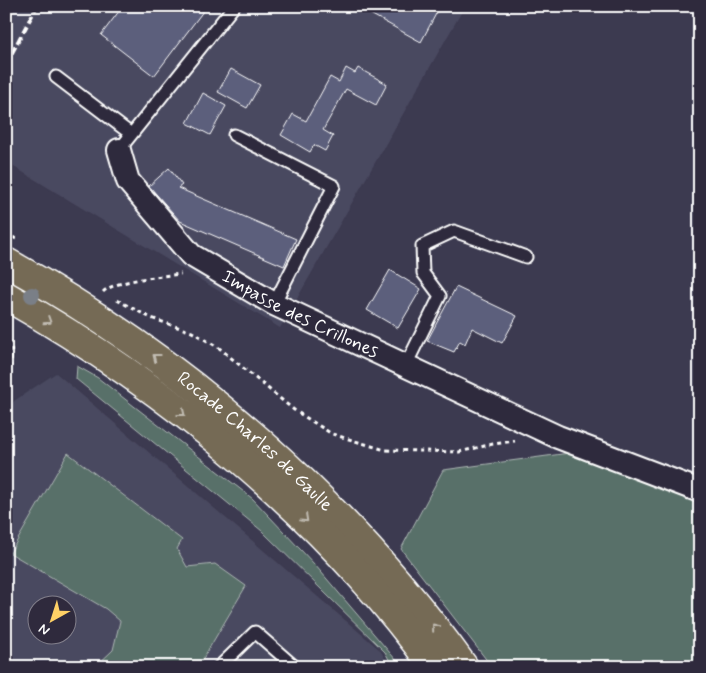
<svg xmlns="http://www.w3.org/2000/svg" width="706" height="673" font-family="Mynerve,sans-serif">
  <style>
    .built { fill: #4a4960; fill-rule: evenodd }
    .green { fill: #596f69; stroke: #acb7b4 }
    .building { fill: #5c5f7c; stroke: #fff }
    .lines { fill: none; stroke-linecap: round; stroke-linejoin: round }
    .service-casing { stroke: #fff; stroke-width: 15 }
    .minor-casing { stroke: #fff; stroke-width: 26 }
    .primary-casing { stroke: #fff; stroke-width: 31 }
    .path { stroke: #fff; stroke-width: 3; stroke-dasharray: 4 4; stroke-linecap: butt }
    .service { stroke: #2f2a3d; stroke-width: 11 }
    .minor { stroke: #2f2a3d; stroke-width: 22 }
    .primary { stroke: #756a55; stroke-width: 28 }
    .rail { stroke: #fff; stroke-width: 4; stroke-dasharray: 8 4; stroke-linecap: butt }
    .tree { fill: #7a7f87 }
    .oneway { stroke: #c1bcb2 }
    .labels { text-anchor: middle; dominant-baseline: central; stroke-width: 4; stroke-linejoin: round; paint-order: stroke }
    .street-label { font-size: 19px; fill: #fff; stroke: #2f2a3d }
  </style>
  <rect width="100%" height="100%" fill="#3c3a50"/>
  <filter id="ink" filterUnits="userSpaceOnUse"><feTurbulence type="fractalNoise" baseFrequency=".02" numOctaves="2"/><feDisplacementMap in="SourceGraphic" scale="10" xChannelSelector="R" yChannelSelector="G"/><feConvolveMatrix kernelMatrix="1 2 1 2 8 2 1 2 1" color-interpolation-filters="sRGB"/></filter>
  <g filter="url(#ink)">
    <path class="built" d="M6,6h459l-185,322 -274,-166z
      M56,373l324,277 10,17h-384v-251l8,-15zM38,606h30v30h-30z"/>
    <path class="green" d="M77,366l21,12 155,121 62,66 87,102h-9l-8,-15 -123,-121 -186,-152z
      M577,452l123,49v166h-208l-91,-118 42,-79z
      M68,453l114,87 -5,9 10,18 28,-3 31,22 -48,81h-103l18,-17 7,-29 -14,-12 -96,-56z"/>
    <path class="building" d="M123,6h84l-53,70 -53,-41z
      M356,6h70l11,6 -16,30z
      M346,68l9,5 3,-5 29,16 -11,21 -30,-16 -23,41 10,6 -8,15 -11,-6 -4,7 -29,-17 12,-21 13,7 24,-44 9,5z
      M231,69l29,16 -13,23 -29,-16z
      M203,93l23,13 -16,29 -23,-12z
      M169,168l13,17 -4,3 118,51 -12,27 -104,-45 -31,-35z
      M390,270l31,19 -23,39 -31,-18z
      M456,287l61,29 -15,27 -30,-15 -7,16 -5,-3 -6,11 -27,-11z"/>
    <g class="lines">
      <g class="service-casing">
        <path id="service" d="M56,77l75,57
          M234,135l100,51 -60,118
          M119,150l115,-144
          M406,365l34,-69 -17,-23 -1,-27 32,-15 72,26
          M219,667l36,-35 40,35"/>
      </g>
      <g class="minor-casing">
        <g id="minor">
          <path id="s1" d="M119,150l9,31 63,74 83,49 284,133 142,54"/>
        </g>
      </g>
      <g class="primary-casing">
        <g id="primary">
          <path id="s2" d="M6,262c180,100 338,238 458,405"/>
          <path d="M6,296c164,93 317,218 428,371"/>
        </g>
      </g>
      <path class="path" d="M6,233l10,6
        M103,292c12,-12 60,-16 78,-18
        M117,300l34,18 41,14 26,15 76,63 38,24 53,16 74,2 34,-8 22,-3
        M6,333c8,13 7,30 0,43"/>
      <use href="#service" class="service"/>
      <use href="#minor" class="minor"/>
      <use href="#primary" class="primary"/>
      <path class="rail" d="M6,64l31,-58"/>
    </g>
    <circle class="tree" cx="32" cy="295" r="8"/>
    <defs><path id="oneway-chevron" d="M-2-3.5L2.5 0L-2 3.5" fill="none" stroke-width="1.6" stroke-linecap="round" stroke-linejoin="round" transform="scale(1.25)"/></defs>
    <g class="oneway">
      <use href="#oneway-chevron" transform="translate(48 321) rotate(33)"/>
      <use href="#oneway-chevron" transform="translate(156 357) rotate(-142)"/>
      <use href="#oneway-chevron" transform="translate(182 413) rotate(38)"/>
      <use href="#oneway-chevron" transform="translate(305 519) rotate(43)"/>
      <use href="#oneway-chevron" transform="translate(435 627) rotate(-129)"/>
    </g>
  </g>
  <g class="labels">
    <g class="street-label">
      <text stroke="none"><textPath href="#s1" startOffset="254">Impasse des Crillones</textPath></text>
      <text stroke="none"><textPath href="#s2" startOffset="308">Rocade Charles de Gaulle</textPath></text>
    </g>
  </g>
  <rect width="706" height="673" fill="none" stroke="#2f2a3d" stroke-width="25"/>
  <rect x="12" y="12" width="681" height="648" fill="none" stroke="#fff" stroke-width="2" filter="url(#ink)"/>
  <g transform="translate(52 620) rotate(219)"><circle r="24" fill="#2f2a3d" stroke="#827f8b"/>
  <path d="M0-4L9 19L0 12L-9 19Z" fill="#ffd166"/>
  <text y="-8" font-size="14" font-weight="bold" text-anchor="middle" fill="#ffffff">N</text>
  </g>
</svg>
